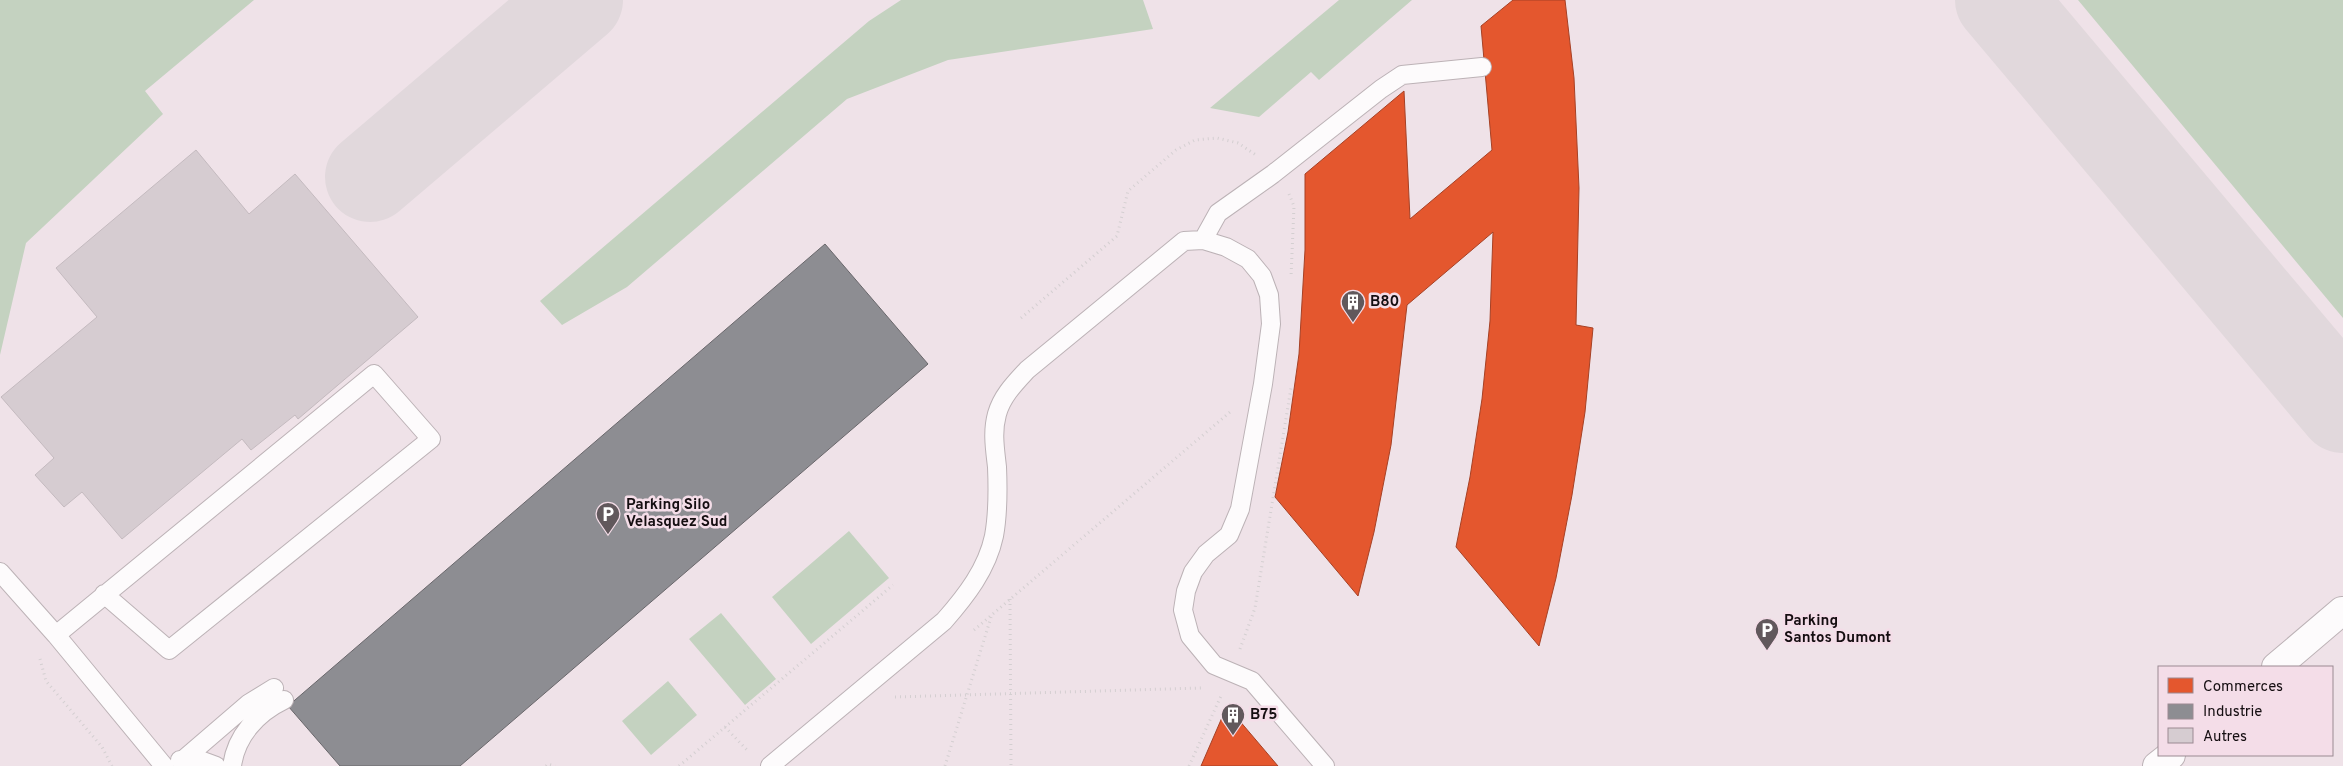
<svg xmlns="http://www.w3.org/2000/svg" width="2343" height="766" font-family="Overpass,sans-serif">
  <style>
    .green { fill: #c4d2c0 }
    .shops { fill: #e4572e; stroke: #a64125 }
    .industry { fill: #8d8d92; stroke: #69676b }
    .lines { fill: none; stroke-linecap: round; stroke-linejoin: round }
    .taxiway { stroke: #e1d8dc; stroke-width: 90 }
    .building { fill: #d6ccd1; stroke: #c4babf }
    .lane-casing { stroke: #bcb2b6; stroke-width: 20 }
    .street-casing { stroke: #bcb2b6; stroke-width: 30 }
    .path { stroke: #d4cfd1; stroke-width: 3; stroke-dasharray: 1 4; stroke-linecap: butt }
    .lane { stroke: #fdfbfc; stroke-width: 18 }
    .street { stroke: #fdfbfc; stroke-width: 28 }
    .labels { text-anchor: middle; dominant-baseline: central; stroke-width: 5; stroke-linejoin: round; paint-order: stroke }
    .poi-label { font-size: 15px; font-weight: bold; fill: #150e11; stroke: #f4dde8; text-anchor: start }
  </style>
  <rect width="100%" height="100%" fill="#efe2e8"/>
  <path class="green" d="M0,0h254l-109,91 18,23 -137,129 -26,112z
    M901,0h242l10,29 -205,31 -101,39 -220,188 -65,38 -22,-24 329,-280z
    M1339,0h73l-93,80 -8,-8 -52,45 -49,-9z
    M2078,0h265v318z
    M849,531l40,47 -78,66 -39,-47z
    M721,613l55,66 -31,26 -56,-66z
    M668,681l29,34 -46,40 -29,-34z"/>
  <path class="shops" d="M1513,0h52l9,78 5,110 -3,137 17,3 -8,84 -13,83 -16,83 -17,68 -83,-99 14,-70 12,-78 8,-78 3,-89 -86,73 -16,140 -17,87 -16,64 -83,-99 13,-65 11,-78 6,-104v-76l99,-83 6,128 82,-69 -11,-124z
    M1227,706l51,60h-77z"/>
  <path class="industry" d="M825,244l103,120 -468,402h-120l-52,-60z"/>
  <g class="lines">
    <path class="taxiway" d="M2000,0l343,408
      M370,177l208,-177"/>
  </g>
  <path class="building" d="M196,150l53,64 46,-40 123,143 -120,102 -3,-4 -44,35 -9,-11 -120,100 -40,-47 -18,15 -29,-32 19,-17 -53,-61 96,-80 -41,-49z"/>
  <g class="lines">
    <g class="lane-casing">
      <path id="lane" d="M1203,240l15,-27 55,-39 108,-85 21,-14 80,-8
        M0,572l56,63 108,131
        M56,635l318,-261 57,65 -262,211 -65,-56
        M184,759l64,-55 26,-16
        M180,760l17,-1 19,7
        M232,766c4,-30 25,-53 52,-66
        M770,766l174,-145c22,-25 43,-52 50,-85 4,-22 4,-46 3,-69 -2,-18 -5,-35 0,-53 5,-18 18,-31 30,-44l157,-129 19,-1 23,7 22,12 14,17 7,19 2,29 -8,60 -23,125 -11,26 -23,19 -13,18 -7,19 -3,19 7,26 24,29 38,16 73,85"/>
    </g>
    <g class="street-casing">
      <path id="street" d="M2276,667l66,-56
        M2157,766l14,-11"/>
    </g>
    <path class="path" d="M1289,194l5,12 -3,71
      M1021,318l96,-82 11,-45 48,-41 19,-10 22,-2 21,5 18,12
      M1010,599l1,167
      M974,630l256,-218
      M1240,649l15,-41 36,-220
      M40,659l6,22 56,66 10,19
      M895,697l306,-9
      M725,727l23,24
      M546,766l2,-2 7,2
      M679,766l214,-181
      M945,766l47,-152
      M1189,766l32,-70"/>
    <use href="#lane" class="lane"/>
    <use href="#street" class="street"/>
  </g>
  <defs>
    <g id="building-pin" transform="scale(1.25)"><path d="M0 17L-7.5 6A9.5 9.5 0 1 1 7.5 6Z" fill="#61585c" stroke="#f4dde8"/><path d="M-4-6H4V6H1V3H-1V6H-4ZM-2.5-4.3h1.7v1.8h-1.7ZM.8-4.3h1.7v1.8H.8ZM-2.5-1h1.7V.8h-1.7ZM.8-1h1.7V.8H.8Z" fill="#fff"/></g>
    <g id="parking-pin" transform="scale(1.25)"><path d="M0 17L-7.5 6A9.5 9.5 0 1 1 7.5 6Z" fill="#61585c" stroke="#f4dde8"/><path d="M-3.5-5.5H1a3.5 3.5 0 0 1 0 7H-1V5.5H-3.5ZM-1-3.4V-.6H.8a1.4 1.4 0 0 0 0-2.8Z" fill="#fff"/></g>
  </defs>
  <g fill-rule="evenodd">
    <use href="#building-pin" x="1353" y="302"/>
    <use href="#parking-pin" x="608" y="514"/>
    <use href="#parking-pin" x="1767" y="630"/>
    <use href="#building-pin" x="1233" y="715"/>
  </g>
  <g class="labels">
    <g class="poi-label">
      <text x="1370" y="302">B80</text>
      <text x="626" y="505">Parking Silo<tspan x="626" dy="17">Velasquez Sud</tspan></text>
      <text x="1784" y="621">Parking<tspan x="1784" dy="17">Santos Dumont</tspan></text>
      <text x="1250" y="715">B75</text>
    </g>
  </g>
  <rect x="2158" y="666" width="175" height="90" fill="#f4dde8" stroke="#9b8a92"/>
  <rect x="2168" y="678" width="25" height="15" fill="#e4572e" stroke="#9b8a92"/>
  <text x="2203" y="691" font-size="15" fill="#150e11">Commerces</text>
  <rect x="2168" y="704" width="25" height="15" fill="#8d8d92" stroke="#9b8a92"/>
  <text x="2203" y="716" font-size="15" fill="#150e11">Industrie</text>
  <rect x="2168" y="728" width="25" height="15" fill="#d6ccd1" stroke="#9b8a92"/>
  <text x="2203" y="741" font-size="15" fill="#150e11">Autres</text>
</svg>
